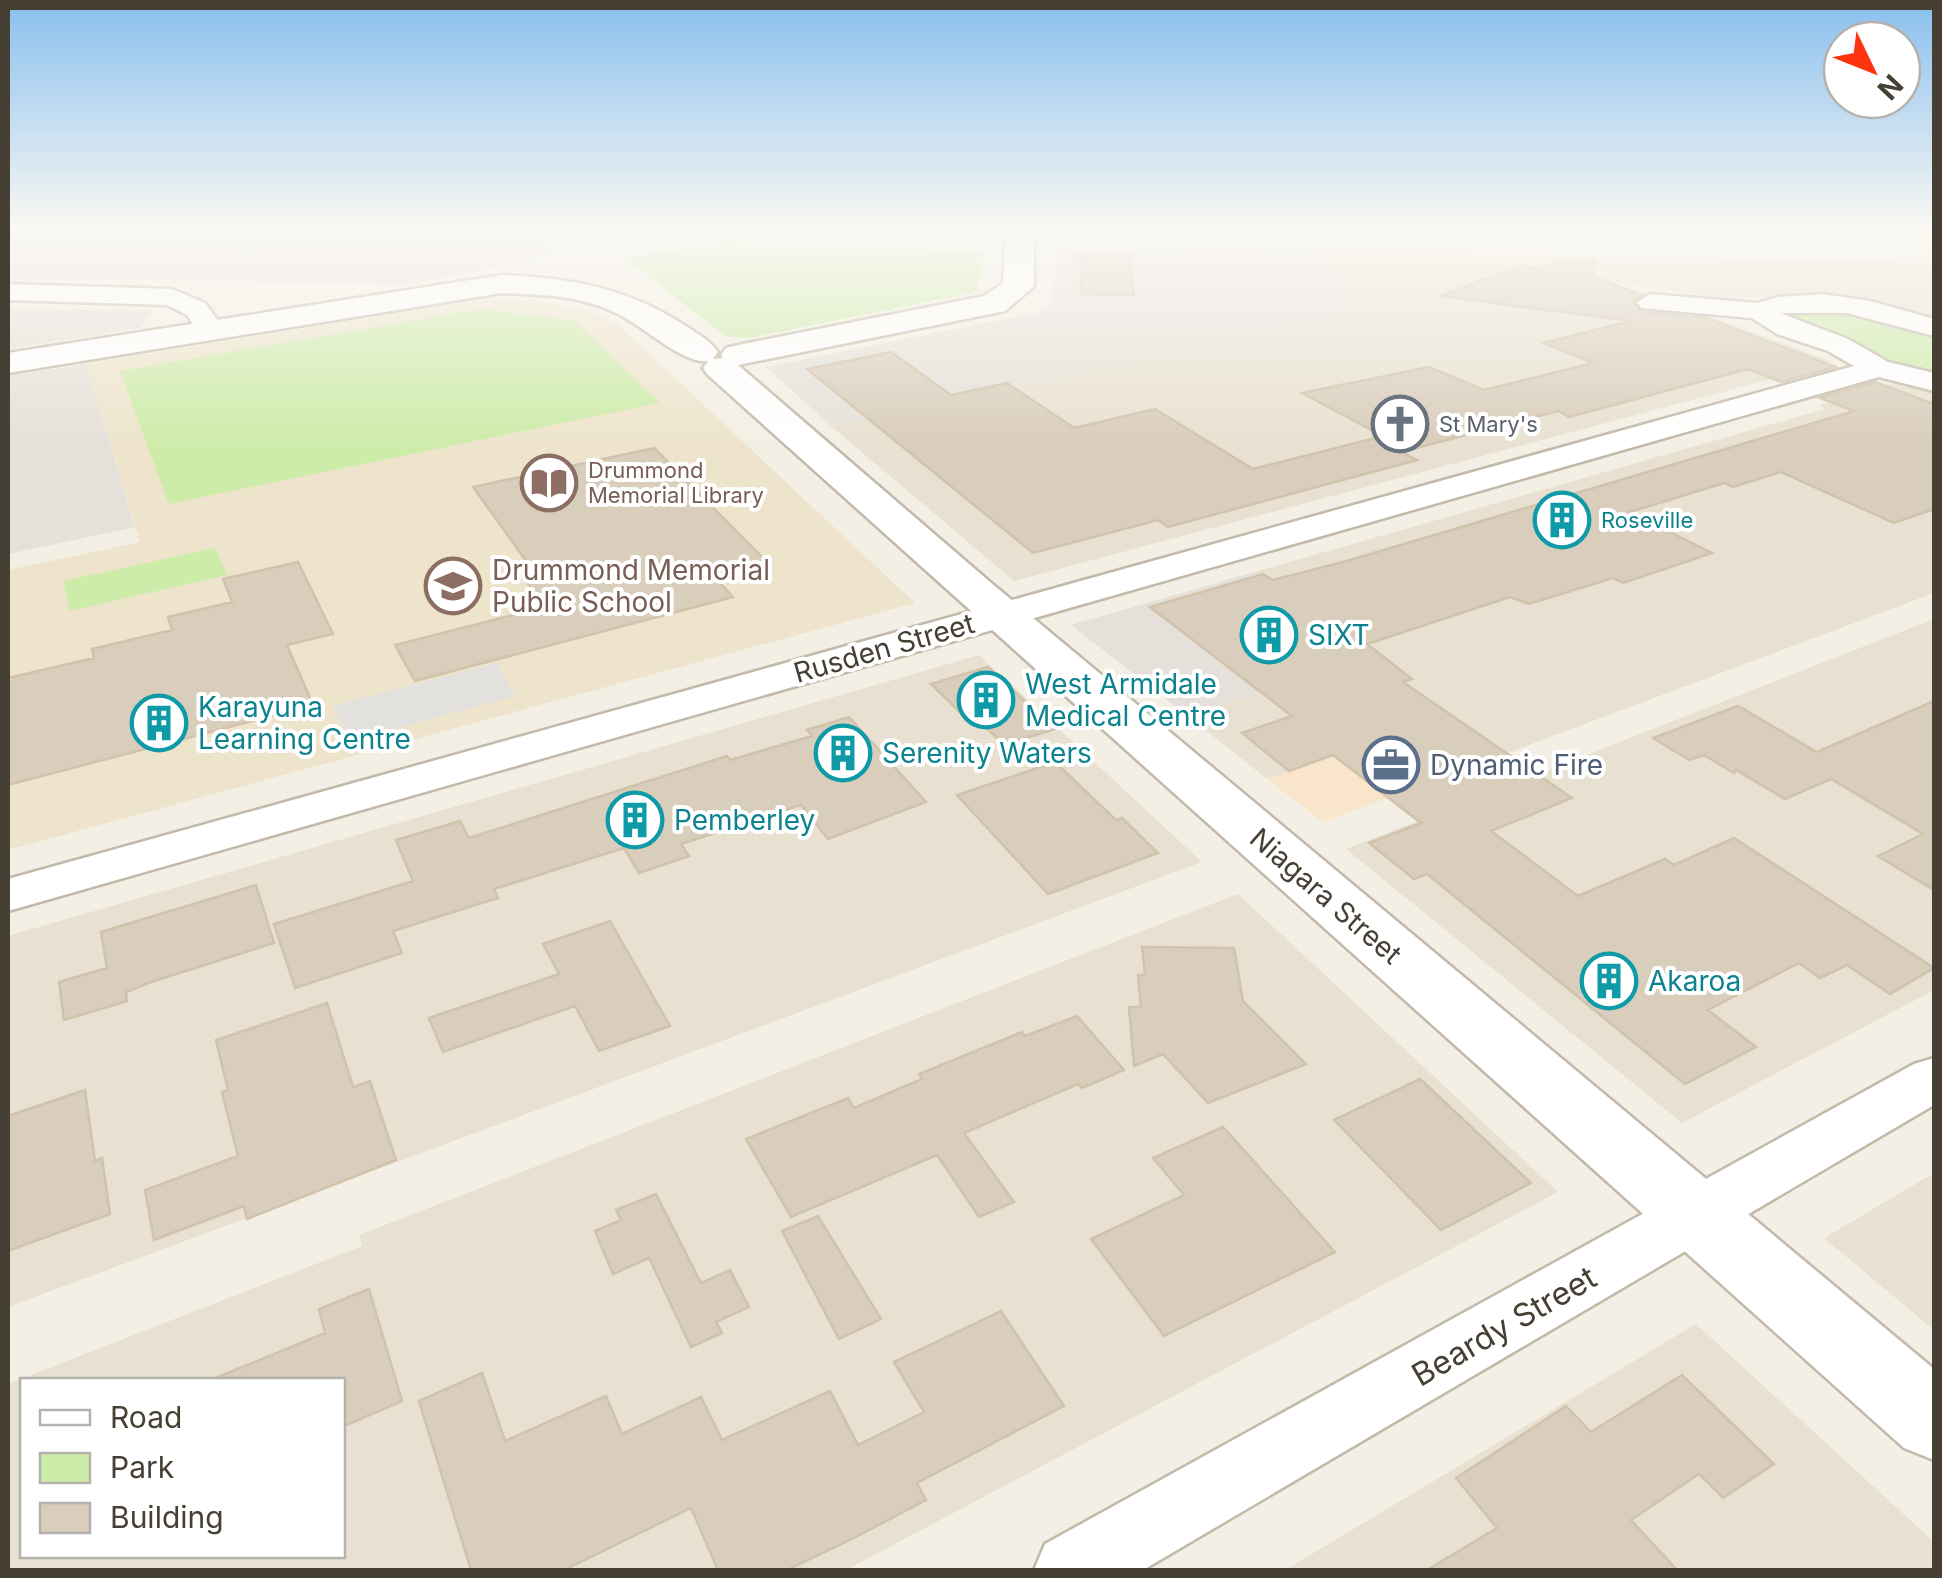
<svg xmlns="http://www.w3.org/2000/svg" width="1942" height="1578" font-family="Inter,sans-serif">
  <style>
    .residential { fill: #e8e1d1; fill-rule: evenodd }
    .commercial { fill: #f8e5cc }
    .industrial { fill: #e5e0d9 }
    .education { fill: #eee4cc }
    .green { fill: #cdeba9 }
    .parking { fill: #e3e1dd }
    .building { fill: #d9cdbb; stroke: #d1c2ab; stroke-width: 2.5 }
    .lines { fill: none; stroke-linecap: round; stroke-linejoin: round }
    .minor-casing { stroke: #c2b9a9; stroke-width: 5 }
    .tertiary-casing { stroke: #c2b9a9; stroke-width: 5 }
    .minor { fill: #fff; fill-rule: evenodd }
    .tertiary { fill: #fff; fill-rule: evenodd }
    .rail { stroke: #949494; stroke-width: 4; stroke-dasharray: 8 8; stroke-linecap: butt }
    .labels { text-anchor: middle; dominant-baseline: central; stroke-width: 8; stroke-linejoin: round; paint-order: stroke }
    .far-worship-label { font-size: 22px; fill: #5b616d; stroke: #fff; text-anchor: start }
    .far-education-label { font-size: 22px; fill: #785e54; stroke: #fff; text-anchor: start }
    .far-culture-label { font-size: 22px; fill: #0d838f; stroke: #fff; text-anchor: start }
    .education-label { font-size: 28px; fill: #785e54; stroke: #fff; text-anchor: start }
    .culture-label { font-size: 28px; fill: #0d838f; stroke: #fff; text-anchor: start }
    .street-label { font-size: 28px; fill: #463f33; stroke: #fff }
    .service-label { font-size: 28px; fill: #4e5e75; stroke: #fff; text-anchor: start }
    .near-street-label { font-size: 32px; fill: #463f33; stroke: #fff }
  </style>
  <rect width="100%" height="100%" fill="#f3efe4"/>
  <path class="residential" d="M1321,252l613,10v55l-47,-14 -55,-8 -113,3 -97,-14 -9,23 67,12 32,-2 122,45 -820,219 -183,-155 521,-113z
    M1893,383l41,10v200l-461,173 -57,-40 -149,53 -79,-63 191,-63 -121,-82 567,-162 -6,-4z
    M1934,619v371l-252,133 -336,-274z
    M979,655l223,207 -1194,445v-371z
    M1238,894l320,298 -712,378h-838v-186l354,-138 -3,-11zM22,1380h320v176h-320z
    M1934,1173v157l-110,-92z
    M1696,1324l238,218v28h-649z"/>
  <path class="commercial" d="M1417,726l56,40 -150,56 -56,-43z"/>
  <path class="industrial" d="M8,227h422l-3,4 119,2 3,19 -35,12 -105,20 -401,-6z
    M1059,251l262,1 31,61 -521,113 -65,-59 270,-54 14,-6z
    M8,309l145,1 -13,18 -132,21z
    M86,364l49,163 -127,27v-178z
    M1258,571l122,82 -192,63 -117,-91z"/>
  <path class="education" d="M532,300l54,10 30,13 299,280 -907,247v-280l132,-28 -54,-178 386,-63z"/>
  <path class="green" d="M721,243l264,9 -8,40 -227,46 -24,-1 -101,-79z
    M481,309l93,12 86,82 -491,101 -49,-133z
    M1797,310h58l79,25v42l-40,-10 -40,-25 -67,-25z
    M215,548l12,27 -157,36 -7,-30z"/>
  <path class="parking" d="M496,663l20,33 -167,45 -16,-35z"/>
  <path class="building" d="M1080,252l49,1 5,42 -53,-1z
    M1556,262h39l-3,14 50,19 -9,6 8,11 63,5 132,50 -55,15 -33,-13 -179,48 -11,-6 -149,39 -107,-57 127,-26 55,23 109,-27 -49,-20 86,-22 -188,-25 79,-31 17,4z
    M891,352l60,43 56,-12 67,45 81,-19 98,60 122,-31 42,22 -249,67 -10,-7 -125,33 -226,-184z
    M1875,382l59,22v105l-40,14 -113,-51 -48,15 -9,-4 -94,29 82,41 -89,30 -10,-5 -84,26 -19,-7 -143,47 45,35 -9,3 169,116 -81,33 87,65 87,-37 9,6 60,-27 200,130 -44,26 -43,-29 -27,13 -21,-15 -91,47 48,37 -71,37 -258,-210 -13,5 -45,-36 52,-20 -88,-68 -44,16 -47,-38 50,-17 -142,-109 113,-33 10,6 70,-18 511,-151 -34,-13z
    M654,448l112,113 -54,13 21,23 -318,84 -20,-36 149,-38 -27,-39 12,-3 -56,-78z
    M298,562l35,72 -46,11 26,60 -305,80v-107l86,-20 -2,-9 80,-19 -4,-13 64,-15 -9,-23z
    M988,667l67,62 -51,16 -29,-28 -8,2 -36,-35z
    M1934,701v189l-56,-34 45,-22 -92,-55 -46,20 -49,-29 -2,3 -30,-18 -15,5 -36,-22 85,-32 79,46z
    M849,717l77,85 -98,37 -27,-34 -120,39 8,12 -50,17 -15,-25 -130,41 4,9 -105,33 9,22 -107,35 -21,-64 139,-43 -17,-41 64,-19 9,17 258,-82 3,4 82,-24 -5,-6z
    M1055,762l61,58 6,-2 36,35 -110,41 -91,-99z
    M256,885l18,58 -123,39 -25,10 1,9 -63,19 -5,-38 48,-14 -6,-36z
    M610,921l60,105 -71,25 -24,-45 -132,46 -14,-34 130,-44 -16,-30z
    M1142,947l92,1 9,53 63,63 -98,39 -45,-49 -29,12 -5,-59h12l-3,-32h7z
    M327,1003l26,84 17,-6 26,79 -149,59 -3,-13 -90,34 -9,-50 93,-34 -16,-64 6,-2 -12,-50z
    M1077,1016l47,54 -42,18 -4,-4 -114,49 50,69 -35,15 -42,-62 -146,62 -45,-78 102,-41 6,10 68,-29 -3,-5 103,-42 3,4z
    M1420,1079l111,104 -90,47 -107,-110z
    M85,1090l10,71 7,-3 8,56 -102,37v-135z
    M1223,1127l112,125 -171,84 -73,-97 93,-44 -31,-37z
    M656,1194l45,89 29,-13 19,37 -33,15 6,11 -31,14 -42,-89 -36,16 -18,-43 26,-11 -5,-10z
    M818,1216l63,103 -42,20 -57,-108z
    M369,1289l33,112 -60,26v-47h-131l114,-47 -6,-24z
    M1001,1311l63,95 -147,77 9,17 -74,39 -65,31h-69l-27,-62 -127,62h-93l-52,-169 63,-28 23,68 101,-45 16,38 79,-37 21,43 108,-49 28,54 66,-33 -30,-50z
    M1682,1375l92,89 -51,34 -24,-24 -68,46 46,50h-250l70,-42 -41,-50 110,-72 25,26z"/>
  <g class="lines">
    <g class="minor-casing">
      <path id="minor" d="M8,284l164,5 33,14 20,27 -4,6h-20l-14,-21 -20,-10 -159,-5z
        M1650,294l107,9 21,-6 45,-3 47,7 64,18v17l-87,-23h-67l68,26 40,23 46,11v18l-55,-14 -1871,534v-32l1846,-513 -26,-15 -51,-17 -25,-16 -111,-10 -4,-6z
        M1934,1058v47l-791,465h-109l11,-26 869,-480z"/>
    </g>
    <g class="tertiary-casing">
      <path id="tertiary" d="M1006,227h28v59l-29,25 -267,54 252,217 944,787v91l-30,-12 -1196,-1073 -5,-7 5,-7c-24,4 -66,-36 -90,-47 -36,-19 -76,-19 -116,-21l-494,80v-20l494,-78c67,3 122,12 179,48 13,9 28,16 37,29l-5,7 10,-1 -2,-3 5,-7 12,-3 246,-49 19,-13z"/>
    </g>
    <use href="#minor" class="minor"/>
    <use href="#tertiary" class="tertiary"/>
    <path class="rail" d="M954,227l47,1"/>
  </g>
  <linearGradient id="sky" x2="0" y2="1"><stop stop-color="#89bfee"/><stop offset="0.51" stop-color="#faf8f3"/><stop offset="1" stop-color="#faf8f3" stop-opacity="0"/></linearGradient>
  <rect width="1942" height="448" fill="url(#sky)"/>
  <defs>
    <g id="church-ring" transform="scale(2.875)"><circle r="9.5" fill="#fff" stroke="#6b7280" stroke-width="1.5"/><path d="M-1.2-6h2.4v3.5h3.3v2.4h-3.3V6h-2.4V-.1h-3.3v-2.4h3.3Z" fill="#6b7280"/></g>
    <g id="library-ring" transform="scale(2.875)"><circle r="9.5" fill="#fff" stroke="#8d6e63" stroke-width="1.5"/><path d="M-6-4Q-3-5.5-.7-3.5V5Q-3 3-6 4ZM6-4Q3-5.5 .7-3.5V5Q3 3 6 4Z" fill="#8d6e63"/></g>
    <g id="building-ring" transform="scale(2.875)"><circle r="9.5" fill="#fff" stroke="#0f9aa8" stroke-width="1.5"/><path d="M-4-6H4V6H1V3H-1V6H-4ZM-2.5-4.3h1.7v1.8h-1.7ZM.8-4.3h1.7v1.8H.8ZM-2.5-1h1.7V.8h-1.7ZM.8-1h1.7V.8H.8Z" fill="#0f9aa8"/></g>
    <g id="school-ring" transform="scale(2.875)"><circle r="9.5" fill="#fff" stroke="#8d6e63" stroke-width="1.5"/><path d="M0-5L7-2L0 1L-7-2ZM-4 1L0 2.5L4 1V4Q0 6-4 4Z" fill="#8d6e63"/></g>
    <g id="office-ring" transform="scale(2.875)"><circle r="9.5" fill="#fff" stroke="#5c6f8a" stroke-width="1.5"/><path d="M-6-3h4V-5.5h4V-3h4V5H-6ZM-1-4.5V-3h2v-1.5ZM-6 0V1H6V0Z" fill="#5c6f8a"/></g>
  </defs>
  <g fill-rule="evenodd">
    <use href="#church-ring" x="1400" y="424"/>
    <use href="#library-ring" x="549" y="483"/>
    <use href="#building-ring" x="1562" y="520"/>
    <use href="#school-ring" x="453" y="586"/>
    <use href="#building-ring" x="1269" y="635"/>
    <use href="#building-ring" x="986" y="700"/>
    <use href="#building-ring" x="159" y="723"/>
    <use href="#building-ring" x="843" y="753"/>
    <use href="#office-ring" x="1391" y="765"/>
    <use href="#building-ring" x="635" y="820"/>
    <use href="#building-ring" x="1609" y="981"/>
  </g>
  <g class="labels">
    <g class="far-worship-label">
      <text x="1439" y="424">St Mary's</text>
    </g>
    <g class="far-education-label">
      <text x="588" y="470">Drummond<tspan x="588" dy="25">Memorial Library</tspan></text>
    </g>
    <g class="far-culture-label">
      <text x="1601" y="520">Roseville</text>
    </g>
    <g class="education-label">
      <text x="492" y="570">Drummond Memorial<tspan x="492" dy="32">Public School</tspan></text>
    </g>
    <g class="culture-label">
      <text x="1308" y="635">SIXT</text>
      <text x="1025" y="684">West Armidale<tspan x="1025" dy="32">Medical Centre</tspan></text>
      <text x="198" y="707">Karayuna<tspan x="198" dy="32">Learning Centre</tspan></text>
      <text x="882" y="753">Serenity Waters</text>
      <text x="674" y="820">Pemberley</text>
      <text x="1648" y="981">Akaroa</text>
    </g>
    <g class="street-label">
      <text transform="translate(884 648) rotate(-16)">Rusden Street</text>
      <text transform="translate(1326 896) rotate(41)">Niagara Street</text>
    </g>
    <g class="service-label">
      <text x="1430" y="765">Dynamic Fire</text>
    </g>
    <g class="near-street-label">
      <text transform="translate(1504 1326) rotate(-30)">Beardy Street</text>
    </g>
  </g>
  <rect width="1942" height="1578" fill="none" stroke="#463f33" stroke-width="20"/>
  <rect x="20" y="1378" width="325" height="180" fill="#ffffff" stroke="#b5b2ad" stroke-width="2.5"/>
  <rect x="40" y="1410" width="50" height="15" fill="#ffffff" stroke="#b5b2ad" stroke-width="2.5"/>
  <text x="110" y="1428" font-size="30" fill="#463f33">Road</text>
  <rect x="40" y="1453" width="50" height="30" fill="#cdeba9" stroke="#b5b2ad" stroke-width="2.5"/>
  <text x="110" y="1478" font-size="30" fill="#463f33">Park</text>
  <rect x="40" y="1503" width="50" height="30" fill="#d9cdbb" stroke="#b5b2ad" stroke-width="2.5"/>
  <text x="110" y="1528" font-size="30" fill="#463f33">Building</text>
  <g transform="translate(1872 70) rotate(133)"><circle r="48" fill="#ffffff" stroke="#b5b2ad" stroke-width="2.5"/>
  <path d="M0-8L18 38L0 25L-18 38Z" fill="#ff340f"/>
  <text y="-15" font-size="28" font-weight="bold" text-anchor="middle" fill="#463f33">N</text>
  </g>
</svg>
